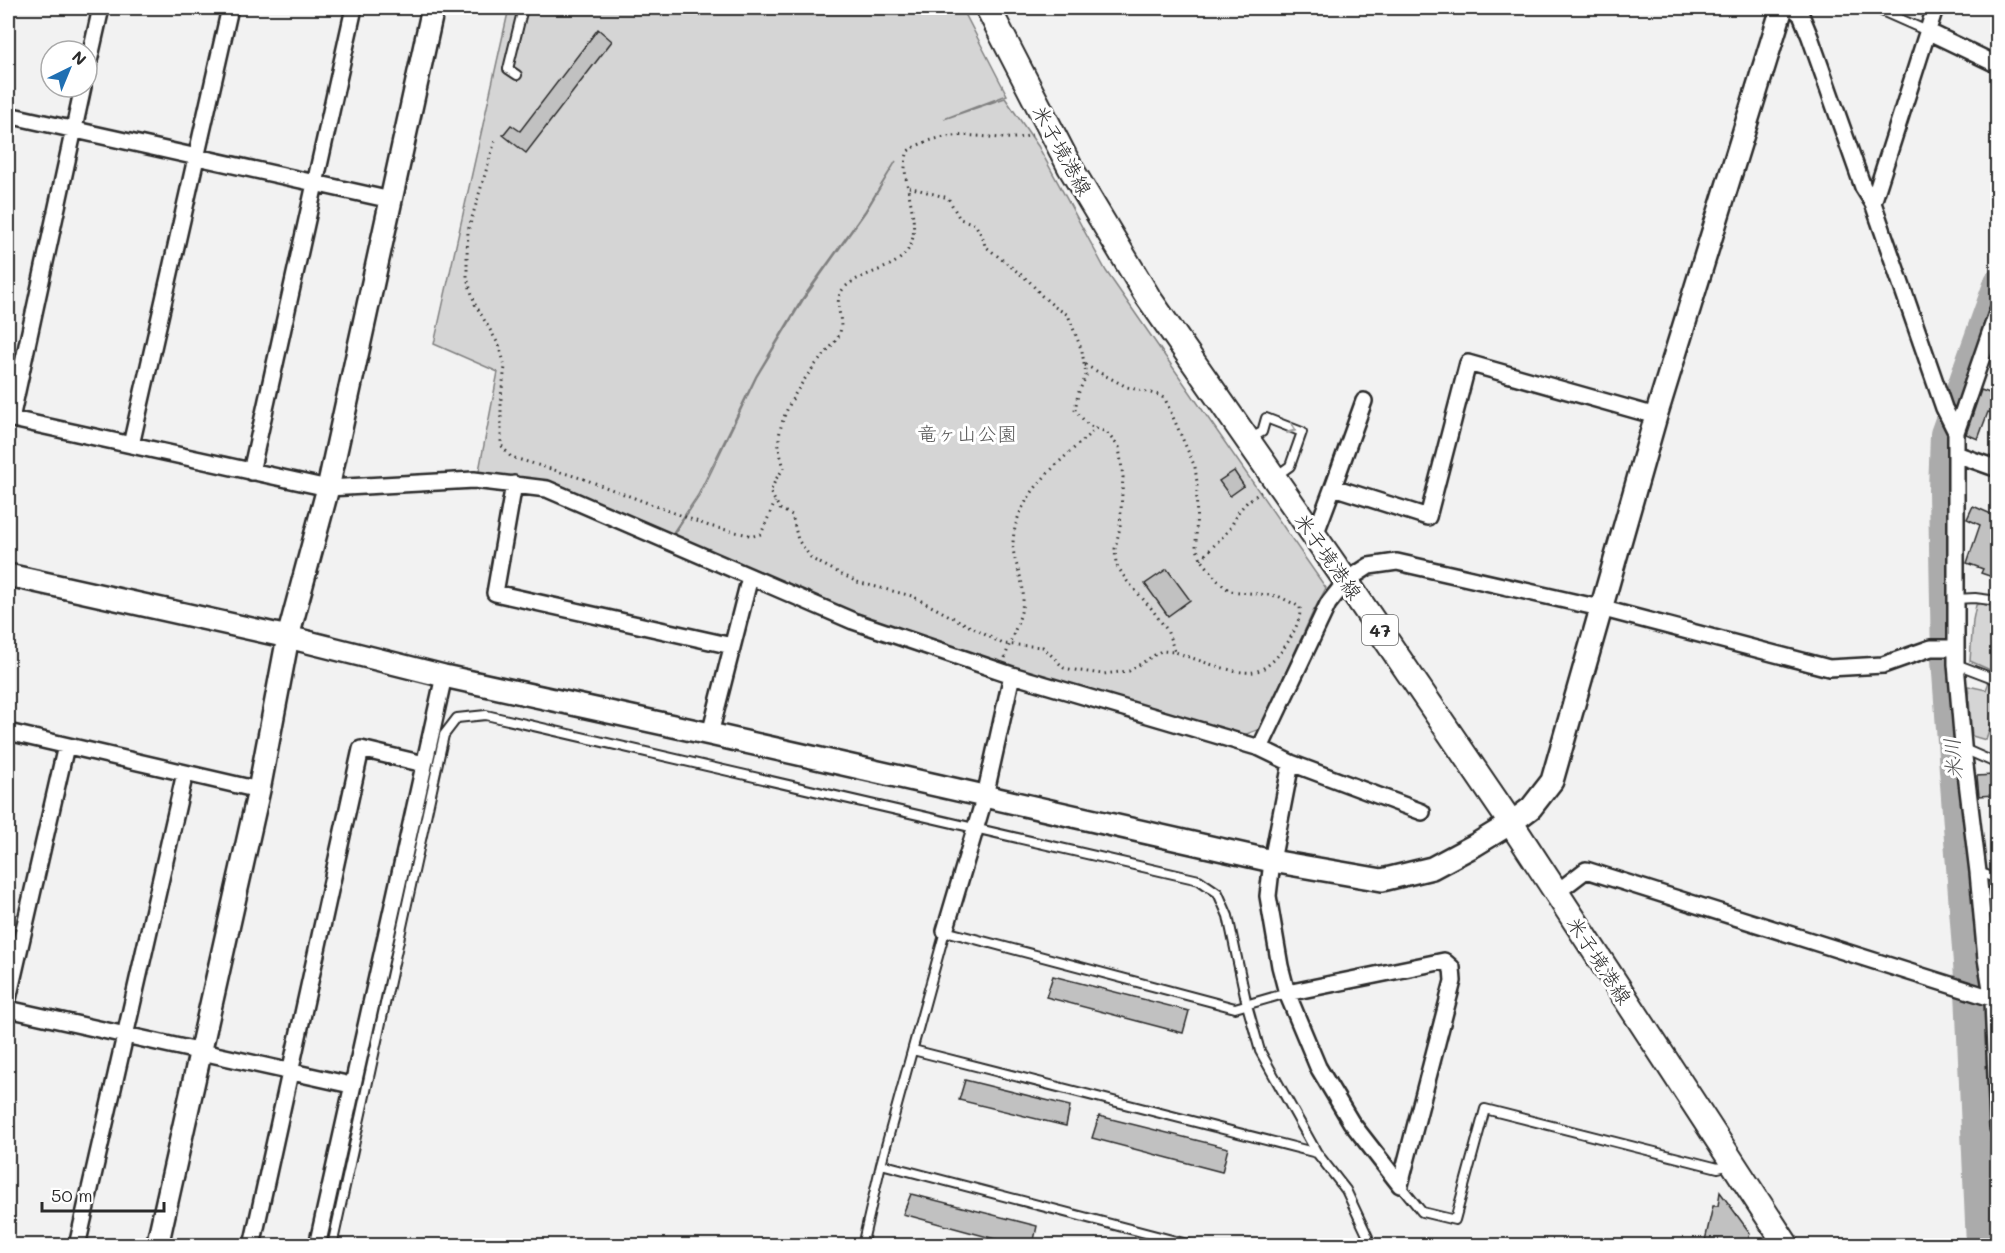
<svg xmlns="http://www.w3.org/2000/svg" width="2005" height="1253" font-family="Mali,'Klee One',sans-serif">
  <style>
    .green { fill: #d5d5d5; stroke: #808080; stroke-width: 1.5 }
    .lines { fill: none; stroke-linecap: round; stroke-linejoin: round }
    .stream { stroke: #787878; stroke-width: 4.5 }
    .river { stroke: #ababab; stroke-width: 28 }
    .building { fill: #c1c1c1; stroke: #2b2b2b; stroke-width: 1.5 }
    .lane-casing { stroke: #2b2b2b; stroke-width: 12 }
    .street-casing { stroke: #2b2b2b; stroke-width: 20 }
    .secondary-casing { stroke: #2b2b2b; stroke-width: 26 }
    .primary-casing { stroke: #2b2b2b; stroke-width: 28 }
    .path { stroke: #2b2b2b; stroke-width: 3; stroke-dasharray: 1.5 4.5; stroke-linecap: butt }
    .lane { stroke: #fff; stroke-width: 8 }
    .street { stroke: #fff; stroke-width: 15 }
    .secondary { stroke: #fff; stroke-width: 21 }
    .primary { stroke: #fff; stroke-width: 24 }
    .oneway { stroke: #a0a0a0 }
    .labels { text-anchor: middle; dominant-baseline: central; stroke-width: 6; stroke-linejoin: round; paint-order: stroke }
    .shield { fill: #fff; stroke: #6b6b6b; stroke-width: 1.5 }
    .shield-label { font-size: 18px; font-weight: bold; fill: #2b2b2b }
    .street-label { font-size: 20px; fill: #2b2b2b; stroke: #fff }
    .park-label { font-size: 20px; fill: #565656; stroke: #fff }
    .water-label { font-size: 21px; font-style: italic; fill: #585858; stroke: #fff }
  </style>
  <rect width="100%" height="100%" fill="#f2f2f2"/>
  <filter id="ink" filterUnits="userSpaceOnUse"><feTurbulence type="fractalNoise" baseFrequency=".0167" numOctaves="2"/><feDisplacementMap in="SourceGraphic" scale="12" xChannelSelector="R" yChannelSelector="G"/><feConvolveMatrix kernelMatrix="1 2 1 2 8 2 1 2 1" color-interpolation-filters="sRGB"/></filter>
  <g filter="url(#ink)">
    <path class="green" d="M509,8h453l45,87 -63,24 61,-21 33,48 68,125 220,317 -13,24 -53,117 -16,6 -227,-66 -176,-60 -168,-74 27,-40 57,-119 46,-76 63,-89 30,-50 -31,50 -63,88 -46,77 -58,119 -28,42 -120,-51 -72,-10 20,-104 -64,-28z
      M1980,603l17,5v65l-27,-12 3,-41 3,-15z
      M1989,682l8,4v22l-11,32 -14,-4 -4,-50 18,4z"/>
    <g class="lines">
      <path class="stream" d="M1961,880h15"/>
      <path class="river" d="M1980,1246l-11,-255 -24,-332 -3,-168 2,-57 54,-152"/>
    </g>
    <path class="building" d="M598,29l14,12 -86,112 -23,-18 8,-10 9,6z
      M1981,390l17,6v18l-10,-2 -10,27 -12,-5z
      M1234,471l10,15 -14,10 -11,-15z
      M1973,506l25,11v62l-17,-6 2,-4 -16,-6 13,-38 -13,-6z
      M1167,569l23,31 -22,16 -23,-32z
      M1993,775l2,20 -16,1 -2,-20z
      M1053,976l136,35 -6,22 -137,-36z
      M965,1080l105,26 -4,20 -107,-26z
      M1099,1116l129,32 -6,24 -130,-34z
      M1720,1192l30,41 -3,12h-43l9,-39h5z
      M911,1194l126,32 -4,19h-16l-114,-31z"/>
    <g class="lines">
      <g class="lane-casing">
        <path id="lane" d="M1875,8l52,23
          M517,75l-9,-6 15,-61
          M1249,439l13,-7 4,-14 36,14 -12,34 -14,10
          M1955,599l20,-1 23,3
          M1956,664l42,16
          M1964,749l34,15
          M1978,872l20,7
          M913,1050l404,103
          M881,1164l314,82
          M1400,1185l22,27 33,8 30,-111 233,59 12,-3
          M332,1246l112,-511 13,-17 29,-3 713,165 19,13 10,23 19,89 13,46 57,102 29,37 22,47 1,9
          M862,1246l19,-82 64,-233 290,77 52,-15"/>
      </g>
      <g class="street-casing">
        <path id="street" d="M1794,8l7,7 9,22 53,150 10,16 71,205 12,24v232l8,93 14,115 8,87 7,41 5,128
          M1927,31l71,34
          M87,70l14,-62
          M8,115l383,85
          M1873,203l62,-195
          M8,418l320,70 146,-8 73,9 306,132 159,54 248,73 31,15 131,49
          M11,419l72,-332
          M1956,432l42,-122
          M131,445l99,-437
          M1956,454l42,15
          M251,472l103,-464
          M514,484l-19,109 237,53
          M1333,487l31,-86
          M1315,535l18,-48 95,30 40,-154 188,53
          M8,732l251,58
          M710,734l40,-157
          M1260,748l68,-144 18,-23 23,-15 28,-4 203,46 229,60 54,-3 48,-17h25
          M1556,893l30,-23 412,130
          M945,931l40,-135 27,-121
          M1287,993l157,-32 8,7 1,13 -53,204 -49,-63 -33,-55 -31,-74 -7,-27 -12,-70 4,-35 19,-98
          M8,999l58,-253
          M8,1009l343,76
          M77,1246l108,-473
          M252,1246l109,-497 63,15
          M317,1246l127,-570"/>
      </g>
      <g class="secondary-casing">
        <path id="secondary" d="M8,575l280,62 156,39 266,58 562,127 110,19 50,-12 43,-23 36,-22 20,-15 21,-27 104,-365 126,-408
          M157,1246l102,-456 29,-153 40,-149 105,-480"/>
      </g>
      <g class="primary-casing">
        <path id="primary" d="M988,8l82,159 78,130 198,284 165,242 276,423"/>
      </g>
      <path class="path" d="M495,141l-27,90 -1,24v23l8,26 25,43 5,20 -4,29v49l10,12 73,22 125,47 44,10 8,-2 14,-32
        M909,187l39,11 12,21 15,5 8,14 2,8 44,35 13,15 13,11 13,8 14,36 4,25 -8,18 -3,16 13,15 18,7 13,15 4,30 -3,50 -5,22 1,15 11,17 24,27 16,22 8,22 -14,-1 -32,20 -26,3 -23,-3 -16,-3 -21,-21 -40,-3 -91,-48 -55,-14 -45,-23 -14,-19 -6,-25 -12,-6 -10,-17 6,-13 8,-11c-2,-8 -6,-18 -5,-27 0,-25 21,-57 37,-77 7,-8 18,-19 23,-29 7,-16 -9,-34 6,-48 19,-17 53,-16 65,-41 10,-19 -4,-57 -5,-77 0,-6 1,-12 3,-18 19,-13 45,-17 68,-15 21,1 35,5 56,-1
        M1085,365l42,22 32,8 6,4 30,68 2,15 -1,65 5,12 18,23 11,9 48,5 22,11c1,12 -6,25 -12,35 -8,12 -19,27 -35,30 -18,3 -60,-14 -78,-20
        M1201,559l28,-29 10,-19 9,-10 13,-9
        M1005,658c5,-19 16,-37 18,-57 2,-21 -9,-36 -10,-54 -1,-52 50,-87 83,-119"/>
      <use href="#lane" class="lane"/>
      <use href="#street" class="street"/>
      <use href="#secondary" class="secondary"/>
      <use href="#primary" class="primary"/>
    </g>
    <defs><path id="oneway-chevron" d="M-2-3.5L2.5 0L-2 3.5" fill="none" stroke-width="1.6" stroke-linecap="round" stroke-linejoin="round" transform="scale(1.5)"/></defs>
    <use class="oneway" href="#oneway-chevron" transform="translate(1292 429) rotate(22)"/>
  </g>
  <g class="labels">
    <rect class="shield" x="1362" y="615" width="36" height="30" rx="4.5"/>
    <g class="shield-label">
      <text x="1380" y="630">47</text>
    </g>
    <g class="street-label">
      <text transform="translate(1063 150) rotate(61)">米子境港線</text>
      <text transform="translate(1329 556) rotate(55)">米子境港線</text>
      <text transform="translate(1600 960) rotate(57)">米子境港線</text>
    </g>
    <g class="park-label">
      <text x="967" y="433">竜ヶ山公園</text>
    </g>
    <g class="water-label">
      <text transform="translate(1952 759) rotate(-94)">米川</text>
    </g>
  </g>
  <rect width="2005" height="1253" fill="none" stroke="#fff" stroke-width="30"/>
  <rect x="15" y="15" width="1975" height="1223" fill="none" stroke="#2b2b2b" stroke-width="2" filter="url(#ink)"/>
  <g transform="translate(69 69) rotate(43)"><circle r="28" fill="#ffffff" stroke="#aaaaaa" stroke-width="1.5"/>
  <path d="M0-4.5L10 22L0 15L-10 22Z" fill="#1f6fb2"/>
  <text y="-9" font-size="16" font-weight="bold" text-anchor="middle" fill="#2b2b2b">N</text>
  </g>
  <path d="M42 1202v9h122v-9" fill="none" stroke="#2b2b2b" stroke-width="3"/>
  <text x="51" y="1202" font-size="18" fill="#2b2b2b" stroke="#ffffff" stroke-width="4.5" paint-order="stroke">50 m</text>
</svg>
